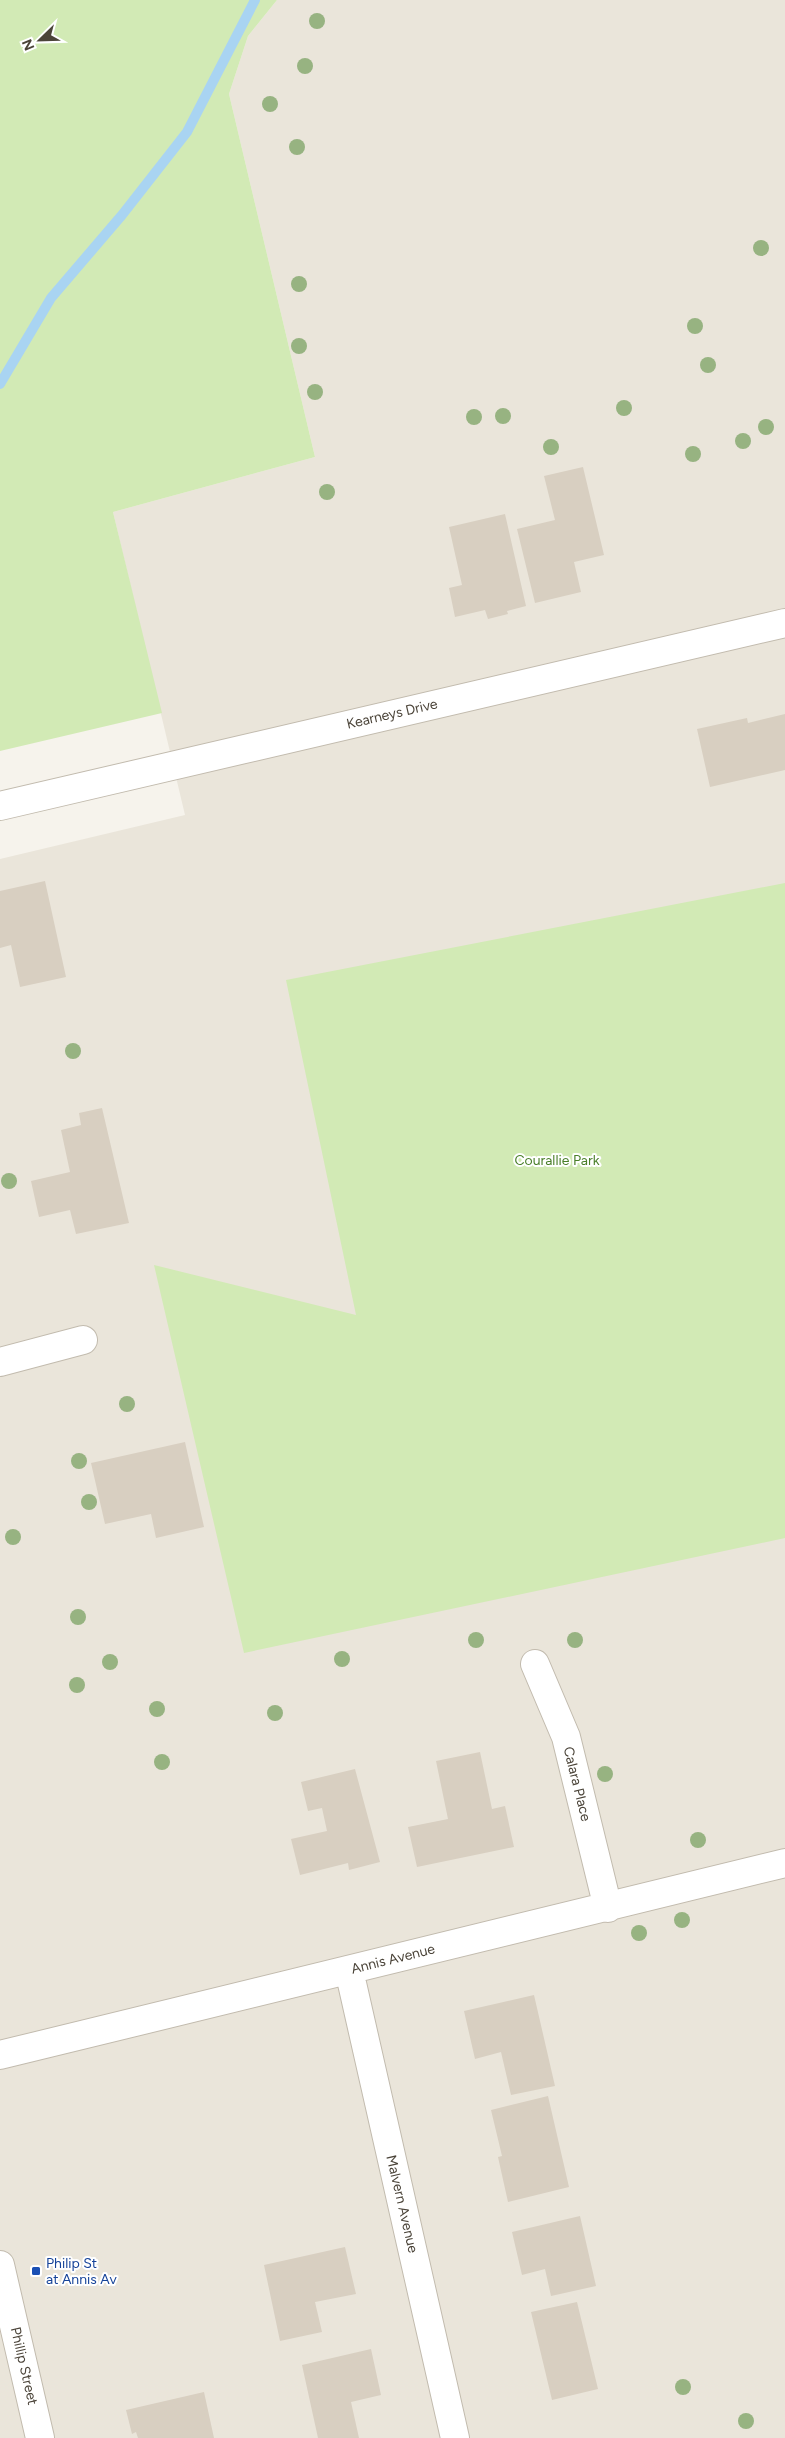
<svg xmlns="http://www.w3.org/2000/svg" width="785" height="2438" font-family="Figtree,sans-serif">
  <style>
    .residential { fill: #eae5da }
    .green { fill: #d2eab5 }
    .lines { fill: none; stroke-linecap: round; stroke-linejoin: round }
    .stream { stroke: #a9d4f2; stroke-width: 10 }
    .building { fill: #d8cfc1 }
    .minor-casing { stroke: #c2bbae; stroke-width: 30 }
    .tertiary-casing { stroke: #c2bbae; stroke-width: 30 }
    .minor { stroke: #fff; stroke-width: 28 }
    .tertiary { stroke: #fff; stroke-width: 28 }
    .tree { fill: #97b381 }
    .transit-dot { fill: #1a4fb4; stroke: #fff; stroke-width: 2 }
    .labels { text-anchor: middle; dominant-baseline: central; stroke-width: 4; stroke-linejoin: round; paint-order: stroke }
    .street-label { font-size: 14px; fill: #4b4439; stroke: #fff }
    .park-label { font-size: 14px; fill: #4a7f2a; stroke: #fff }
    .transit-label { font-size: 14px; fill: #164399; stroke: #fff; text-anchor: start }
  </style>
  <rect width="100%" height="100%" fill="#f6f3ec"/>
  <path class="residential" d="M277,0h508v2438h-785v-1579l185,-44 -72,-303 202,-55 -86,-363 19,-58z"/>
  <path class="green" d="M0,0h277l-29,36 -19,58 86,363 -202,55 49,201 -162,38z
    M785,883v655l-541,115 -90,-388 202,50 -70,-335z"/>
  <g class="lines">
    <path class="stream" d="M0,384l51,-86 71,-83 65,-83 68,-132"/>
  </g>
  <path class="building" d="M583,467l21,88 -30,7 7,30 -46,11 -18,-74 38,-9 -11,-44z
    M505,514l21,92 -19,5 1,3 -20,5 -3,-9 -30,7 -6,-29 13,-3 -13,-58z
    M785,714v56l-75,17 -13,-58 50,-11 1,5z
    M45,881l21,96 -46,10 -9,-42 -11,3v-57z
    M102,1108l27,115 -53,11 -6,-24 -31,7 -8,-36 39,-9 -9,-42 20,-5 -2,-12z
    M185,1442l19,85 -48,11 -5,-24 -46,10 -14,-61z
    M480,1752l12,57 13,-3 9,41 -97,20 -9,-40 40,-8 -12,-58z
    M355,1769l25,93 -31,8 -1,-7 -48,12 -9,-36 36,-8 -5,-23 -14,3 -7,-29z
    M534,1995l21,91 -44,9 -10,-43 -26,7 -11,-48z
    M548,2096l21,91 -61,15 -10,-45 4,-1 -11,-46z
    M580,2216l16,70 -45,10 -6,-27 -23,6 -10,-43z
    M345,2247l11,47 -41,8 7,30 -42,9 -16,-76z
    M577,2302l21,87 -46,11 -21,-88z
    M371,2349l10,46 -30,7 8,36h-41l-16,-73z
    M204,2392l10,46h-76l-2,-6 -4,2 -6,-24z"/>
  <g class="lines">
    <g class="minor-casing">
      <path id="minor" d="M0,1362l83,-22
        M535,1664l31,73 42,171
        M349,1970l106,468
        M0,2055l785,-192
        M0,2265l40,173"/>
    </g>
    <g class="tertiary-casing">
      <path id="tertiary" d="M0,806l785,-183"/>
    </g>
    <use href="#minor" class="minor"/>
    <use href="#tertiary" class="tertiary"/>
  </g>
  <g class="tree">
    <circle cx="317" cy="21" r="8"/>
    <circle cx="305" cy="66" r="8"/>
    <circle cx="270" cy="104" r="8"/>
    <circle cx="297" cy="147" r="8"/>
    <circle cx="761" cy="248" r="8"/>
    <circle cx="299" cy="284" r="8"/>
    <circle cx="695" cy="326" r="8"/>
    <circle cx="299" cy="346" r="8"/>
    <circle cx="708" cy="365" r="8"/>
    <circle cx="315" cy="392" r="8"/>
    <circle cx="624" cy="408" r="8"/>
    <circle cx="503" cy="416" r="8"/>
    <circle cx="474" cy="417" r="8"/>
    <circle cx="766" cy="427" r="8"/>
    <circle cx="743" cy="441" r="8"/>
    <circle cx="551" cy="447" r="8"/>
    <circle cx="693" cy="454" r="8"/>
    <circle cx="327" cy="492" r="8"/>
    <circle cx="73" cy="1051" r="8"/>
    <circle cx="9" cy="1181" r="8"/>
    <circle cx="127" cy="1404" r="8"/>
    <circle cx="79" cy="1461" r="8"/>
    <circle cx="89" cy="1502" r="8"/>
    <circle cx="13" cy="1537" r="8"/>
    <circle cx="78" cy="1617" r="8"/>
    <circle cx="476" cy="1640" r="8"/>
    <circle cx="575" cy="1640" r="8"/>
    <circle cx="342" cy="1659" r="8"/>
    <circle cx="110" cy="1662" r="8"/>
    <circle cx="77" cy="1685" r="8"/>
    <circle cx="157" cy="1709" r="8"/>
    <circle cx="275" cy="1713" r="8"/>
    <circle cx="162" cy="1762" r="8"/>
    <circle cx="605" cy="1774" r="8"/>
    <circle cx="698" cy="1840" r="8"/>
    <circle cx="682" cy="1920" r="8"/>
    <circle cx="639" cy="1933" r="8"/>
    <circle cx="683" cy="2387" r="8"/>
    <circle cx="746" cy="2421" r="8"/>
  </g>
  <rect class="transit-dot" x="31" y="2266" width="10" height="10" rx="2.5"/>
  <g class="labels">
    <g class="street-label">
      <text transform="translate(392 714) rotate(-13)">Kearneys Drive</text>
      <text transform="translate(577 1784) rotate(76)">Calara Place</text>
      <text transform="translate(393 1959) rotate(-14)">Annis Avenue</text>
      <text transform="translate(402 2204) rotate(77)">Malvern Avenue</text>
      <text transform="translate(24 2366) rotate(77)">Phillip Street</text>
    </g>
    <g class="park-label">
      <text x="557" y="1160">Courallie Park</text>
    </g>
    <g class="transit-label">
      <text x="46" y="2263">Philip St<tspan x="46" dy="16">at Annis Av</tspan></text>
    </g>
  </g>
  <g transform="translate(40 40) rotate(247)" stroke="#ffffff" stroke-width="4" paint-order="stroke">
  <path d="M0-4L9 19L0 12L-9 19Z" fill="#4b4439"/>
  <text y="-8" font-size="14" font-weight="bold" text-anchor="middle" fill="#4b4439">N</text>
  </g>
</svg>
